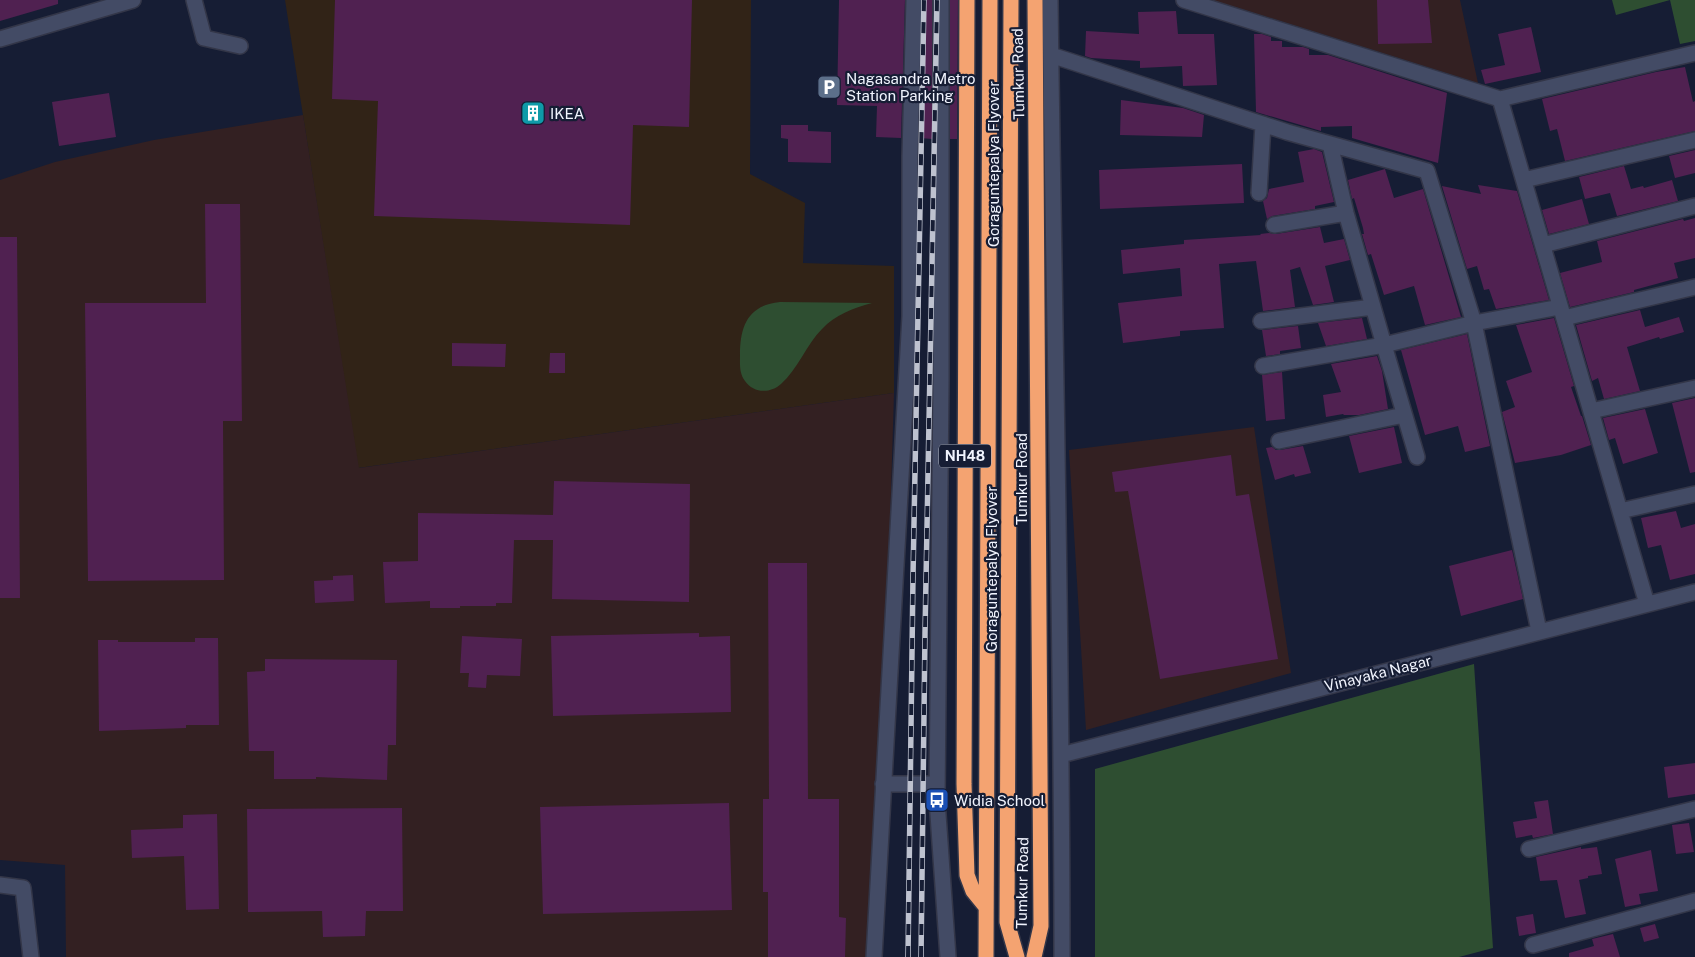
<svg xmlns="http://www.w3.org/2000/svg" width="1695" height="957" font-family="'Public Sans',sans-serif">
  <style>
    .commercial { fill: #312317 }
    .industrial { fill: #332022 }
    .green { fill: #2e4e31 }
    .building { fill: #502151 }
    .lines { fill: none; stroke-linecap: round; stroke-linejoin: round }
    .minor-casing { stroke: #333648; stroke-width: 18 }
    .highway-casing { stroke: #333648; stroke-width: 18 }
    .minor { stroke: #434b65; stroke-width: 15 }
    .highway { stroke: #f4a371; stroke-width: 15 }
    .rail-casing { stroke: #bec2cf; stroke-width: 5.5 }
    .rail { stroke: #161d34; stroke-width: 4; stroke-dasharray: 11; stroke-linecap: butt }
    .labels { text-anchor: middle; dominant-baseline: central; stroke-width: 4.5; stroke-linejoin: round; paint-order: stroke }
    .shield { fill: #161d34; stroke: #afb4c1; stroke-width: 1 }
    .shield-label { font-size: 14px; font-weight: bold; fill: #f1f4fe }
    .street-label { font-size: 15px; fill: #f1f4fe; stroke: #161d34 }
    .poi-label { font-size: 15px; fill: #f1f4fe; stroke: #161d34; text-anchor: start }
  </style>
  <rect width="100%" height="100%" fill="#161d34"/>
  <path class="commercial" d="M285,0h466l-1,174 55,29 -2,60 91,3v127l-536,75z"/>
  <path class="industrial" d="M1211,0h249l18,83 -233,-73z
    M303,115l56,353 535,-75 -7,230 -5,334h-816l-1,-92 -65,-5v-680l55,-18 99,-22z
    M1254,427l37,246 -205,57 -17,-280z"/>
  <path class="green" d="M1612,0h83v41l-15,3 -10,-44 -54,15z
    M780,302l92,1c-19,5 -37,12 -50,26 -16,16 -24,40 -41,55 -11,10 -28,9 -36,-3 -6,-8 -5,-17 -5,-26 0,-29 8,-50 40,-53z
    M1474,664l19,284 -34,9h-364v-188z"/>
  <path class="building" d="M0,0h58v4l-58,17z
    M335,0h357l-3,127 -56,-2 -3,100 -256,-9 4,-115 -46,-2z
    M839,0h66l-4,138 -25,-1 1,-31 -40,-1z
    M923,0h9v139l-12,-1z
    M950,0h8l-1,139h-7z
    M1377,0h51l4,43 -54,1z
    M1176,11l2,23h36l3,51 -34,1 -1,-20 -42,2v-7l-49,-3 -6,-2 1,-25 53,3 -1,-22z
    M1531,27l10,45 -56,12 -4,-14 24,-5 -7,-31z
    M1254,34h8l9,3v4h11v6h21l6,2v6h19l119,38 -9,70 -86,-25v-12l-31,1v4l-65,-19z
    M1685,67l8,35 2,-1v30l-130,30 -8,-32 -7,2 -8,-32 114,-27z
    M109,93l7,44 -57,9 -7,-44z
    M1121,100l62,8 21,7 -2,22 -82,-2z
    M781,125h27v6l23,1v31l-43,-1v-23l-7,-1z
    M1314,149l8,3 12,50 -19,4v3l-43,7 -5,3 -4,-18 4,-3 2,-9 35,-7 -6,-30z
    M1695,150v23l-20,5 -6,-22z
    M1242,164l2,39 -144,6 -1,-39z
    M1624,166l7,23 12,-3 1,2 28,-8 6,21 -61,15 -7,-23 -25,6 -6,-22z
    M1385,169l9,29 29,-9 38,128 -36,8 -11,-39 -30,9 -13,-41 -3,1 -6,-21h2l-1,-6 -9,-30 -2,1 -4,-19z
    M1478,185l39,6 32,109 -53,9 -7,-20 -5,1 -7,-24 -10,3 -25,-83 39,8z
    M1582,199l7,25 -40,10 -7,-24z
    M205,204h35l2,217h-19l1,159 -136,1 -3,-278h121z
    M1695,218v40l-21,5 4,15 -44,12v2l-64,15 -10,-34 42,-11 -5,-21 86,-22 1,2z
    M1320,227l4,16 20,-4 6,21 -25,6 9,36 -21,3 -13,-38 -10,3 5,37 -32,4 -7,-50 -37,3 5,64 -44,3v5l-57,7 -5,-40 64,-7 -2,-28 -57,6 -2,-24 63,-6v-4l77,-5 -1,-1 9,-1 7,1z
    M0,237h17l3,361h-20z
    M1640,310l5,17 34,-10 5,15 -24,7 -1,-2 -32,10 13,44 -36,8 -6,-21 -6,3 -16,-56z
    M1362,318l5,21 -41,7 -8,-23z
    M1554,318l20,68 -3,1 10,29h1l9,29 -30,10 -46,8 -13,-51 13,-5 -9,-26 26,-9 -16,-47z
    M1298,326l3,22 -21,3v3l-14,2 -4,-26z
    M1467,334l23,112 -25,6 -7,-26 -33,9 -24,-85z
    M452,343l54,1 -1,23 -53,-1z
    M550,353h15v20h-16z
    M1377,356l5,15 6,38 -29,6h-15l-1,-1 -17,3 -3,-22 18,-3 -10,-28z
    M1282,372l3,47 -19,2 -4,-46z
    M1695,398v74l-5,1 -18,-70z
    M1645,409l13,44 -35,11 -8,-26 -6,2 -6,-22z
    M1394,427l8,36 -43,10 -10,-37z
    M1303,446l8,27 -16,4 -1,-3 -19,6 -9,-32 6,-1 4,3h4z
    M1231,455l5,41 13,-2 29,165 -118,20 -32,-188 -13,1 -3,-20z
    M554,481l136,3 -1,118 -137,-3 1,-59h-39l-2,63h-16v3h-36v2h-30v-7l-45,2 -2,-41 35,-1v-48l135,2z
    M1676,511l5,17 14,-4v50l-25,6 -9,-35 -13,3 -7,-30z
    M1512,550l11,49 -62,17 -12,-50z
    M768,563h39l1,236h31v118l7,1 -1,39h-77v-65h-5v-93h6z
    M353,575l1,26 -39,2 -1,-22 19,-1v-4z
    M699,633v4l31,-1 1,76 -178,4 -2,-80z
    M462,636l60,3 -2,37 -33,-1 -1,13 -18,-1 1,-14h-9z
    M195,638h23l1,87h-33v3l-87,3 -1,-91h20v2h77z
    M265,659l132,1 -1,85h-8l-1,35 -71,-3v2h-42v-28h-25l-2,-79 18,-1z
    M1695,763v31l-27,4 -4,-31z
    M1548,800l5,34 -20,4 -1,-3 -16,3 -3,-16 24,-4 -3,-16z
    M729,803l3,107 -189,4 -3,-107z
    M402,808l1,103h-37l-1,25 -42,1 -1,-26 -74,1 -1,-103z
    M217,814l2,95 -33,1 -2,-54 -52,2 -1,-28 52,-2v-13z
    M1689,823l5,29 -18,2 -4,-29z
    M1581,847v2l16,-2 5,27 -14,2v2l-9,2 7,34 -21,4 -8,-38 -17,1 -4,-24z
    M1651,850l7,41 -19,3 2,10 -16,3 -10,-48z
    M1533,914l3,19 -17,3 -3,-19z
    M1655,924l4,14 -15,4 -4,-14z
    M1613,934l7,23h-51v-4l25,-7 -2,-7z"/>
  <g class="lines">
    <g class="minor-casing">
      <path id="minor" d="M194,0l10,38 36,8
        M941,0v380l-4,420 11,157
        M1050,0c4,319 12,638 12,957
        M1184,0l316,99
        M0,39l133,-39
        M1051,55l236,77 140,39 47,152 65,308
        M1524,180l171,-40
        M1259,193l4,-69
        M1274,225l72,-12
        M1543,245l152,-39
        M1564,318l131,-31
        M1261,321l112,-14
        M1263,366l121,-21 -38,-132 -16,-69
        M1591,411l104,-23
        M1279,441l125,-26
        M1417,457l-33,-112 90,-22 86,-16
        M1620,511l75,-17
        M1647,604l-147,-505 195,-46
        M1061,755l634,-163
        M883,784h54
        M1529,849l166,-40
        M0,885l23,3 8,69
        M1533,945l162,-44
        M874,957l36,-641v-160l4,-156"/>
    </g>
    <g class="highway-casing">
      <path id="highway" d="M967,0l-3,784 3,91 6,16 13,16
        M1011,0l-4,922 10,35
        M986,957l4,-957
        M1034,957l7,-31 -6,-926"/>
    </g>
    <use href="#minor" class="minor"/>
    <use href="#highway" class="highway"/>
    <g class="rail-casing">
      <path id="rail" d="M908,957l5,-381 11,-576
        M921,957l4,-324 12,-633"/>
    </g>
    <use href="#rail" class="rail"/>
  </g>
  <defs>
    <g id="parking-square" transform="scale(1.25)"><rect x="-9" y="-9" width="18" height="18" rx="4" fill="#5c6f8a" stroke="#161d34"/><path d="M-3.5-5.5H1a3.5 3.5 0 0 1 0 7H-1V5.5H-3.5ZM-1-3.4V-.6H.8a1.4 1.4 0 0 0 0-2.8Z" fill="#fff"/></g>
    <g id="building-square" transform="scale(1.25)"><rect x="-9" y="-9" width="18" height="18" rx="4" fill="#0f9aa8" stroke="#161d34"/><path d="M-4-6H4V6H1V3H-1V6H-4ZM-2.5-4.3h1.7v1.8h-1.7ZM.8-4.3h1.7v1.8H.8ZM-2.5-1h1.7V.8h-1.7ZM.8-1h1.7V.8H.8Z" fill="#fff"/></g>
    <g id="bus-square" transform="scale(1.25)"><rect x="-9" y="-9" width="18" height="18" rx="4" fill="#1a4fb4" stroke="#161d34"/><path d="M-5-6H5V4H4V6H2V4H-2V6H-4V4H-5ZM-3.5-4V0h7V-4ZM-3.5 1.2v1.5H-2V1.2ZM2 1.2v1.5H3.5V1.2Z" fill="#fff"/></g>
  </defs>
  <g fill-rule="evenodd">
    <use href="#parking-square" x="829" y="87"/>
    <use href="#building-square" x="533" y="113"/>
    <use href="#bus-square" x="937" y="800"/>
  </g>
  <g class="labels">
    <rect class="shield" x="939" y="444.5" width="52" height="23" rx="4"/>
    <g class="shield-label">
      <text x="965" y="456">NH48</text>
    </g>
    <g class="street-label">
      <text transform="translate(1018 74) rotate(-91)">Tumkur Road</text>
      <text transform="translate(993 164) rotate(-90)">Goraguntepalya Flyover</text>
      <text transform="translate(1021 479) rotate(-90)">Tumkur Road</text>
      <text transform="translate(991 569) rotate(-90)">Goraguntepalya Flyover</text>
      <text transform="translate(1378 673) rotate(-14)">Vinayaka Nagar</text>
      <text transform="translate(1022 883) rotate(-89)">Tumkur Road</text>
    </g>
    <g class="poi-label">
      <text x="846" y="78">Nagasandra Metro<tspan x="846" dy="17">Station Parking</tspan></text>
      <text x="550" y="113">IKEA</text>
      <text x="954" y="800">Widia School</text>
    </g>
  </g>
</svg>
